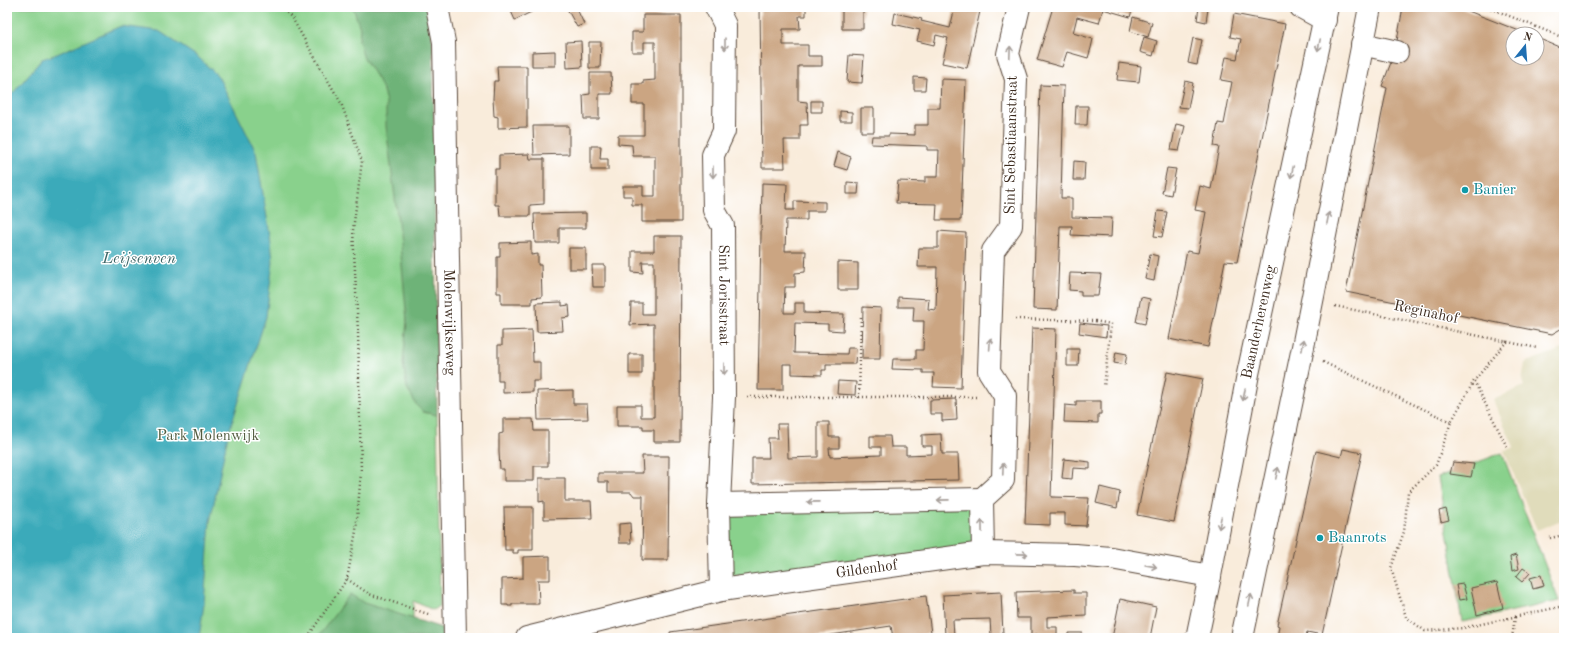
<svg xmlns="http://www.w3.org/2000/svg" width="1571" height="645" font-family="'Old Standard TT',serif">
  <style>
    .built { fill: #e0dcbb }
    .green { fill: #89d18c; stroke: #627e55 }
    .forest { fill: #6eb378; stroke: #546e4b }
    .water { fill: #3baaba; stroke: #3b6a6c }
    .building { fill: #cba582 }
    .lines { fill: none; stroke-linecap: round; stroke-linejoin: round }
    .minor-casing { stroke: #58473a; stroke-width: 24 }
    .path { stroke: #58473a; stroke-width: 2.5; stroke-dasharray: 1 3; stroke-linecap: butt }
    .minor { stroke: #fff; stroke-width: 22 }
    .oneway { stroke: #a79f9a }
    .culture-dot { fill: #0f9aa8; stroke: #fff; stroke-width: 1.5 }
    .labels { text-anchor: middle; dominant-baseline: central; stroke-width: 3; stroke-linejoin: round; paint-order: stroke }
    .street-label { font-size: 15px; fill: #3b2a1e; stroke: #fff }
    .culture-label { font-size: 15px; fill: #0d838f; stroke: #fff; text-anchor: start }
    .park-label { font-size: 15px; fill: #525c3f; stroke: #fff }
    .water-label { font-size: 16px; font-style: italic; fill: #3b6464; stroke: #fff }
  </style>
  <rect width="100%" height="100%" fill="#fff"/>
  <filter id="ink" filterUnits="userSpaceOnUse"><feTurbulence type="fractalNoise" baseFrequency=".025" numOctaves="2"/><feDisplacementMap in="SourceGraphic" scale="8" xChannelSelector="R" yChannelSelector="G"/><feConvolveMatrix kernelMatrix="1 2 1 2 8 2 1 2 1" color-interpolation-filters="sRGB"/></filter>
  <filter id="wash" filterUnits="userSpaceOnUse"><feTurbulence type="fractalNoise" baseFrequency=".012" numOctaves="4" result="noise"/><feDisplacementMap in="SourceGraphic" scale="16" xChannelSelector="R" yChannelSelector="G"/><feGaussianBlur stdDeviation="0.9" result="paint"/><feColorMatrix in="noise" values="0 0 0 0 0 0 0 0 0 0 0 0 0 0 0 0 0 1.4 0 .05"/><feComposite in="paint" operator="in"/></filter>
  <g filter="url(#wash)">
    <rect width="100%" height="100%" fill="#f9ecdb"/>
    <path class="built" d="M1564,348v171l-27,11 -33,-79 10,-4 -21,-47 31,-14 -2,-5 3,-18z"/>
    <path class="green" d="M7,7h386l10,106 5,278 15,21 14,3 3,191 -7,4 -20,-9v37h-406z
      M1502,453l57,148 -97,21 -24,-145z
      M977,504v43l-209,27 -37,2 -4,-60 6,-4z"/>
    <path class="forest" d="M353,7h77l3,43 4,365 -14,-3 -6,-6 -10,-18 -4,-25 4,-42 -9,-99 -12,-96v-24l-4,-15 -19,-31 -4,-16 1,-12z
      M350,594l14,9 78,25v10h-125z"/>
    <path class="water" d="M121,26l38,5 39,26 20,19 38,76 15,89 2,21 -7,55 -38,118 -18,87 -6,82 -5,34h-192v-541l7,-5 28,-33 15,-5z"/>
    <g id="blocks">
      <path class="building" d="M515,7h15l3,4 -18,9 -5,-11z
        M566,7h10l8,17 -7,3z
        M760,7h46v9h-7l1,13h-17v16h25v11h14v10h-24v35l9,1 1,23h-8v15h-16l1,28h-23z
        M842,7h21v22h-21z
        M955,7h26l-14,61 -25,-5 6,-25 -12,-3 -2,10 -17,-4 3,-11 -27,-6 2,-11 27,6 -1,2 29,7z
        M1053,7h80l-3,10 -27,-8 -4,14 -22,-6 -4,16 20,6 -2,9 -3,10 -21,-6 -5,15 -25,-7z
        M1403,7h55l69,27h-14v24h24v-20l27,11v278l-12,7 -206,-42 41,-204 -5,-2 10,-26 6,2 4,-20 -5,-1z
        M1199,8l9,1 -2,13 -9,-2z
        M1234,14l51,10 -48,238 -12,-1 -17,86 -39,-8 18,-88 11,2 4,-20 4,-21 -11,-2 5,-24 11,3 8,-42 -5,-1 4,-23 6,1 8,-42 -11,-2 5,-23 11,2 4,-20 -11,-2z
        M643,15h38v207h-39v-17h-10v-9h-9v-10h20v10h12v-40h-22l-1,-11 -14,-1v-9h26v-31h-12v-20h11v-3l12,-1v-38h-11v10h-12v-20h11z
        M1133,17l19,6 -4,14 -18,-6z
        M1144,37l13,4 -4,15 -13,-4z
        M1193,38l9,2 -5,25 -9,-2z
        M581,41l1,26 -15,1 -1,-26z
        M589,42h12l-1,26h-11z
        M555,51v15h-23v-14z
        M849,55l15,1 -2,27 -15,-1z
        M1119,63l22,3 -2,16 -22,-2z
        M497,66h30v61l-29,1v-11l-4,-1 -1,-17 1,-18h4z
        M590,73h21l1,21h-13v25h-15l-1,-24 7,-1z
        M914,77l12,1 -1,12h-11z
        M941,79l25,1 -5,140h-25l1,-16 -41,-1 2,-22 27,1v-5h13l1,-27h-12v-4l-56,-2 1,-8h17v-2l26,1v-10h13v-17h12z
        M1185,81l8,2 -5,25 -9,-1z
        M1040,85l24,1 -3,112h11v19l40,1 -1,19 -40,-2 1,-9h-12l-3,84 -24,-1z
        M811,101h11v11h-11z
        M1076,106h12l-1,19h-12z
        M861,108h13v24h-13z
        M840,111l12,1v9h-12z
        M1176,124l9,2 -6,25 -8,-1z
        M533,126h36v28l-35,1z
        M591,146h10l-1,13h8v11h-17z
        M838,152l13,5 -4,13 -13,-4z
        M529,154l1,5h14v45l-14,1v11h-30l-1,-11h-4v-36h4v-14z
        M1074,161l11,1 -1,18h-11z
        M1167,168l9,1 -5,26 -9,-2z
        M847,182l12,1 -1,11h-11z
        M762,183l25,1 -1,26h8v-9l31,1v9h-18v9h-21l-1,31h21l-1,21 -10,1v14h-10l-1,26h11v-10h9v10l40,1 -1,17 -15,-1v-6l-33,-1 -1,30 53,1 1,-6h8l-1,16h-29v6h-4v5l-30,-1v-10h-9v26h-25z
        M1158,211l9,1 -5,25 -8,-1z
        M586,213v15h-27v15h-24l-1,-29z
        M938,231l28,2 -5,155 -28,-1 1,-14h-11v-3l-31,-1 1,-10h23v-9h7l1,-29h-11l1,-14h-16v-10l31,2 -1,10 8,1 1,-43h-19l1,-19h19z
        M654,236h27l-1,206h-26v-12h-11v-4h-26v-21h24v12h13v-93l-24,1 1,-22h11v11h12v-52h-12l1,11 -11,-1v-21h22z
        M531,242v13l7,-1v11h3l1,32 -10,1v6h-31v-11h-4v-36h3v-14z
        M569,248h17v21h-17z
        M1150,254l8,2 -4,25 -9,-2z
        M838,262l20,1v27h-20z
        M592,265h13v22h-12z
        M1070,273l31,1 -3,22h-17v-5l-12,-1z
        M1141,297l9,2 -5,25 -9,-2z
        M562,302v4l7,-1 1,12 -8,1 1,13 -26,1 -1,-29z
        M863,307l18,1 -1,51h-18z
        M1080,323l27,3 -1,11 -27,-4z
        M1032,328l24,1 -5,168 38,1 -3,28 -21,-1v-12h-15v12l-25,-1z
        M532,330l1,32h7v19h-7v11l-30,1v-12h-5v-36h4v-14z
        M1067,349h12l-1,17h-11z
        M1116,352l11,2 -2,11 -11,-2z
        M629,354h13v20h-13z
        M1167,372l36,7 -29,143 -37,-7z
        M838,381l18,1 -1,13 -18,-1z
        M573,390v14h14l1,15 -50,1 -1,-29z
        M956,399l1,21 -15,1v-7h-12v-14z
        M1076,401h25v13h-3v9l-34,-1 1,-17 11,1z
        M503,419h30l1,12h14v35h-14v15h-30v-12h-4l-1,-17v-18l4,-1z
        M818,422h11v15h10v11h-10l1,9 51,-2v-8h-11v-11h20l1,11h15v8l26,-1v-8h-10v-11l19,-1 1,20h16l1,26 -207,4v-26h17l-1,-20h10l-1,-14h10l1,34 30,-1z
        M1343,449l19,4 -40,182 -15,-3 -1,6h-29l2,-12 -2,-1 39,-174 25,6z
        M642,456h27l-1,104h-26l1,-64h-9l-3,-4h-23v-10h-10v-9h45z
        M1064,459l26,3v7l-17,-1 -1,11 -10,-1z
        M1453,462l21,2 -3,13 -21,-3z
        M539,478h26v23h26l1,17 -48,1v-18l-5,1z
        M1100,487l20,5 -3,16 -21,-5z
        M504,507h29v43h-15v3h-5v-3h-8z
        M1446,509l3,11 -8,2 -2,-11z
        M630,523l1,20h-12v-19z
        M1516,555l3,14 -7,2 -2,-14z
        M550,556v24h-12l1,24h-27v2h-4v-1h-6v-26l21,-1v-21z
        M1523,568l7,5 -8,9 -6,-5z
        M1541,575l3,11 -11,3 -3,-11z
        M1497,582l6,26 -26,7 -6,-27z
        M1463,584l4,15 -8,1 -3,-15z
        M1074,590v3h12v22l-39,2v10h10v8h-10v3h-10v-4l-6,1v-17h-14l-1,-26z
        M1001,592l2,42 -12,1 -1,-16 -37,1 1,16h-9l-2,-41z
        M926,596l5,37 -16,3v2h-22l-2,-12 -80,12h-140l-1,-6z
        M1120,599l36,8 -6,31h-38z
        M1069,633h14l-1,5h-13z"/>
    </g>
  </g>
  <g filter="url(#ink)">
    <use href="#blocks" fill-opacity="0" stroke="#58473a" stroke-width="1"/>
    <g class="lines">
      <g class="minor-casing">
        <g id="minor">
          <path id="s1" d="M437,7l7,35 11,596"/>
          <path id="s2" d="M716,7l9,18 -1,106 -11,24 1,55 9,16 1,171 -5,107 2,86"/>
          <path d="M1301,7l24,13"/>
          <path d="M1362,44l35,8"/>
          <path d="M719,504l263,-5"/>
          <path d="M983,553l-1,-54 21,-19 2,-84 -16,-25 4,-120 18,-25 5,-147 -8,-25 11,-47"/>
          <path id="s3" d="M527,638l194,-48 262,-37 92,2 36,3 99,18"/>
          <path id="s4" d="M1197,638l13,-62 38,-202 79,-367"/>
          <path d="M1242,638l60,-286 68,-345"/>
        </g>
      </g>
      <path class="path" d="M281,7l11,11 49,85 21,58 -9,69 5,102 3,140 -5,59 -9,48 -40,59
        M1487,7l77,31
        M1335,306l202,42
        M1015,319l80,2 16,3 -7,63
        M1507,341l-33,40 -23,41 -15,43 -28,27 -4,40 -13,36 15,49 19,14 38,-3 101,-22
        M1323,362l128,60
        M1474,381l34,68
        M747,397h229
        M859,398l2,-82
        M1550,538l14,-3
        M347,579l22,15 62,21
        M1512,638l3,-21"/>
      <use href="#minor" class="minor"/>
    </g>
    <defs><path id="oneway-shaft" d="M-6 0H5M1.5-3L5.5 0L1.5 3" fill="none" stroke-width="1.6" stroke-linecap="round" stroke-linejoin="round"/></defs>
    <g class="oneway">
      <use href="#oneway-shaft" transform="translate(725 44) rotate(90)"/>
      <use href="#oneway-shaft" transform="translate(1319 45) rotate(102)"/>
      <use href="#oneway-shaft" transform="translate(1010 52) rotate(-88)"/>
      <use href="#oneway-shaft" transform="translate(713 172) rotate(90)"/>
      <use href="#oneway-shaft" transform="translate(1292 172) rotate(103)"/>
      <use href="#oneway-shaft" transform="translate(1328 218) rotate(-79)"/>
      <use href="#oneway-shaft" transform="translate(990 344) rotate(-86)"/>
      <use href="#oneway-shaft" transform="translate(1303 345) rotate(-79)"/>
      <use href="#oneway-shaft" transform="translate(724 369) rotate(90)"/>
      <use href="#oneway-shaft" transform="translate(1244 395) rotate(101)"/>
      <use href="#oneway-shaft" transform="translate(1003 469) rotate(-88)"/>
      <use href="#oneway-shaft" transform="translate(1277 473) rotate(-78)"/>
      <use href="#oneway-shaft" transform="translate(943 500) rotate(179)"/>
      <use href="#oneway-shaft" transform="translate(813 502) rotate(179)"/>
      <use href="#oneway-shaft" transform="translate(1220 523) rotate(101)"/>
      <use href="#oneway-shaft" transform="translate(982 526) rotate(-91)"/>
      <use href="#oneway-shaft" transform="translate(1022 554) rotate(1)"/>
      <use href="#oneway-shaft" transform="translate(1151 566) rotate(10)"/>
      <use href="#oneway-shaft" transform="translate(1250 600) rotate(-78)"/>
    </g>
  </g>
  <g class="culture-dot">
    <circle cx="1465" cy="190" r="4"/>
    <circle cx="1320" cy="538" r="4"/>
  </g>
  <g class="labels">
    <g class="street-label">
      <text transform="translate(1012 145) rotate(-89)">Sint Sebastiaanstraat</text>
      <text stroke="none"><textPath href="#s2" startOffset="295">Sint Jorisstraat</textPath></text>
      <text transform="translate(1426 313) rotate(12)">Reginahof</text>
      <text stroke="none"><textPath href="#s1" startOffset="316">Molenwijkseweg</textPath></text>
      <text stroke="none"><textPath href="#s4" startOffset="322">Baanderherenweg</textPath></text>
      <text stroke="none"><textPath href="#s3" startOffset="347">Gildenhof</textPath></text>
    </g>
    <g class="culture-label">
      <text x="1473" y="190">Banier</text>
      <text x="1328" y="538">Baanrots</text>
    </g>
    <g class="park-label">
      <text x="208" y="436">Park Molenwijk</text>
    </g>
    <g class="water-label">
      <text x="139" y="259">Leijsenven</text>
    </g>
  </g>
  <rect width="1571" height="645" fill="none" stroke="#fff" stroke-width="24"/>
  <g transform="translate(1525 46) rotate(17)"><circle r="19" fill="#ffffff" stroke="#b1aaa5"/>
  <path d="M0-3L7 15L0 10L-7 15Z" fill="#1f6fb2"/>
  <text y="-6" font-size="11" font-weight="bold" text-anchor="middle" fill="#3b2a1e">N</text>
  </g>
</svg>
